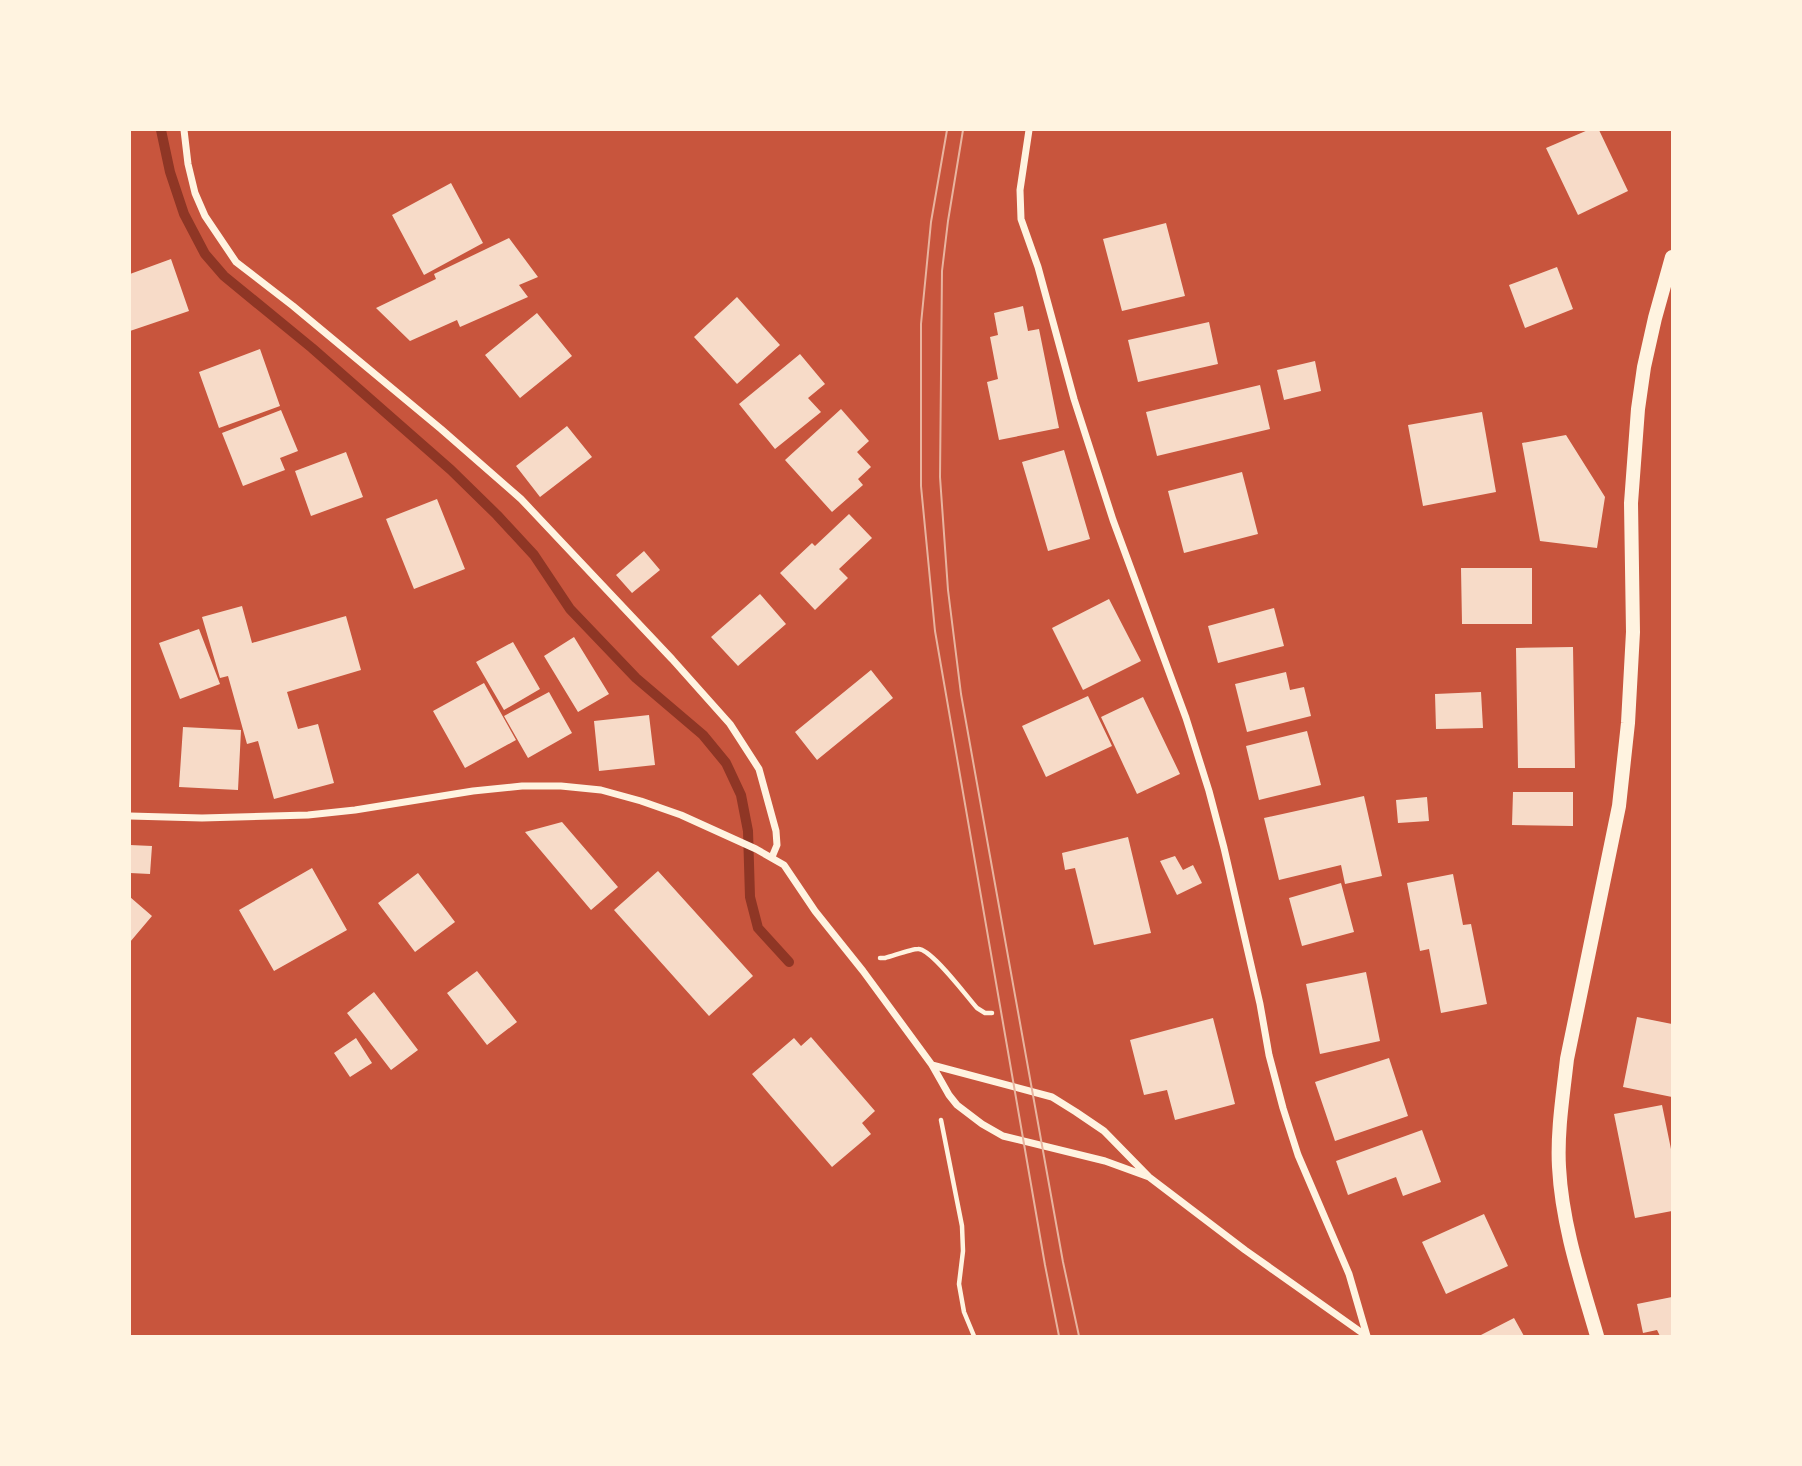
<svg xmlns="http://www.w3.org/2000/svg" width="1802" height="1466" font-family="'Zilla Slab',serif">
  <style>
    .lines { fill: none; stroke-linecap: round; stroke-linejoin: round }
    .stream { stroke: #8f3625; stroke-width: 10 }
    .building { fill: #f7dbc8 }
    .path { stroke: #fff3e0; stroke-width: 4.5 }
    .minor { stroke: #fff3e0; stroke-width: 7 }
    .secondary { stroke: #fff3e0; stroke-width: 14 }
    .tram { stroke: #e9b49f; stroke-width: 2 }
  </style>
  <rect width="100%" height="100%" fill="#c8553d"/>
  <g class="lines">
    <path class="stream" d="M161,130l9,42 14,42 21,40 19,22 88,72 139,122 46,45 37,40 36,54 66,69 67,57 23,28 15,32 7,36 2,66 8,31 31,34"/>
  </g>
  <path class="building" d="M1588,130h11l29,61 -50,24 -32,-67z
    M451,183l32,60 -59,32 -32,-60z
    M1166,223l19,73 -63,15 -19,-72z
    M509,238l29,39 -19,8 9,12 -68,30 -3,-7 -47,21 -34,-33 60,-29 -2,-5z
    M171,259l18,52 -59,20v-57z
    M1557,267l16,42 -48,19 -16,-43z
    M737,297l43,48 -43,39 -43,-47z
    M1023,306l5,25 11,-2 20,99 -60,12 -12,-58 11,-3 -8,-42 8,-2 -4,-22z
    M537,313l35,43 -52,42 -35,-43z
    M1209,322l9,42 -80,18 -10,-42z
    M260,349l20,57 -61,22 -20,-56z
    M800,354l25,30 -17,14 13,14 -46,37 -36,-45z
    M1315,361l6,30 -37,9 -7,-30z
    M1260,385l10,44 -113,27 -11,-44z
    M841,409l28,32 -12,11 14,15 -13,12 5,6 -31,27 -47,-52z
    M281,410l17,41 -18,7 5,12 -42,16 -21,-53z
    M1482,412l14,80 -73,14 -15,-81z
    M567,426l25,31 -52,40 -24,-31z
    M1566,435l39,62 -8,51 -57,-7 -18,-98z
    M1064,450l26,89 -42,12 -26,-89z
    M346,452l17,45 -52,19 -16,-45z
    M1242,472l16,62 -74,19 -16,-62z
    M437,499l28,70 -51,20 -28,-70z
    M849,514l23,24 -33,31 9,9 -33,32 -35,-37 32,-30 3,3z
    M644,551l16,19 -28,23 -16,-18z
    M1461,568h71v56h-70z
    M760,594l26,30 -48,42 -27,-29z
    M1109,599l32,62 -58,29 -31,-62z
    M242,606l10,37 94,-27 15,54 -74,22 11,37 20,-5 16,59 -60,16 -16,-58 -11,3 -19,-68 -8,2 -18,-61z
    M1274,608l10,38 -66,17 -10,-37z
    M199,629l21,55 -40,15 -21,-56z
    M574,637l35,57 -31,18 -34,-56z
    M513,642l27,47 -36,21 -28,-48z
    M1573,647l2,121h-57l-2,-120z
    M871,670l22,28 -76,62 -22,-28z
    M1286,672l4,18 14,-3 7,29 -64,16 -12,-48z
    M484,683l32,57 -51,28 -32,-57z
    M549,692l23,41 -44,25 -24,-42z
    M1481,692l2,36 -47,1 -1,-35z
    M1088,696l24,50 -66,31 -24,-51z
    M1143,697l37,77 -43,20 -36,-77z
    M649,715l6,50 -56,6 -5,-50z
    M183,727l58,3 -3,60 -59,-3z
    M1307,731l14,54 -62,15 -13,-54z
    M1513,792h60v34l-61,-1z
    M1364,796l18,80 -37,8 -4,-19 -62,15 -15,-62z
    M1427,797l2,24 -31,2 -2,-23z
    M562,822l56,65 -27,23 -66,-78z
    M1128,837l23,96 -57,12 -19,-77 -10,2 -3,-17z
    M130,845l22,1 -2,28 -20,-1z
    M1175,856l8,14 10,-5 9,18 -25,12 -17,-34z
    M312,868l35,62 -73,41 -35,-61z
    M658,871l95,105 -44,40 -95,-106z
    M418,873l37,49 -40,30 -37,-49z
    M1453,874l10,51 8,-1 16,80 -46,9 -12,-64 -9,2 -13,-68z
    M1341,883l13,49 -52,14 -13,-48z
    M130,897l22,19 -22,26z
    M477,971l40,51 -30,23 -40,-52z
    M1366,972l14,69 -60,13 -14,-70z
    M374,992l44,58 -27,20 -44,-57z
    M1637,1017l35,7v73l-49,-10z
    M1213,1018l22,86 -60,16 -8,-30 -23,5 -14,-55z
    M811,1037l64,74 -13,12 9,11 -39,33 -80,-93 42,-36 7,8z
    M356,1038l16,25 -22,14 -16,-24z
    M1389,1058l19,58 -73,25 -20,-59z
    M1662,1105l10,49v57l-37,7 -21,-104z
    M1422,1130l19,52 -38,14 -7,-19 -48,18 -12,-34z
    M1484,1214l24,52 -62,28 -24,-52z
    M1672,1297v39h-12l-3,-6 -14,3 -6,-29z
    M1514,1318l10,18h-45z"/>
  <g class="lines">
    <path class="path" d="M880,958h5c8,-2 26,-9 33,-9 13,-1 49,48 59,59l8,5h7
      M941,1120l21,106 1,25 -4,33 5,28 10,24"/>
    <path class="minor" d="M184,130l4,34 7,29 10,23 31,46 57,44 148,123 80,70 151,160 58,65 29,45 17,62 1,14 -5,12
      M1029,130l-9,60 1,29 17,48 36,132 39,121 73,198 23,73 15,57 36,156 9,51 14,53 15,47 51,119 18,62
      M130,816l72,2 106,-3 47,-5 118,-19 49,-5h39l40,4 40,11 40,14 75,34 28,16 31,46 48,60 69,94 17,30 8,10 25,19 21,12 102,25 44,16
      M932,1065l120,32 24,15 28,19 45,46 96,73 120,85"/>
    <path class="secondary" d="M1597,1336c-16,-55 -35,-111 -38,-169 -2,-35 4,-72 8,-108l52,-253 9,-83 5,-91 -2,-129 7,-94 6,-42 11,-49 17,-61"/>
    <path class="tram" d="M947,130l-16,92 -10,102v162l14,145 110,634 14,71
      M963,130l-15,91 -6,50 -2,206 8,113 13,104 27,151 75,417 16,74"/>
  </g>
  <rect width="1802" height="1466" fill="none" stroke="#fff3e0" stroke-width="262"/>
</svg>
